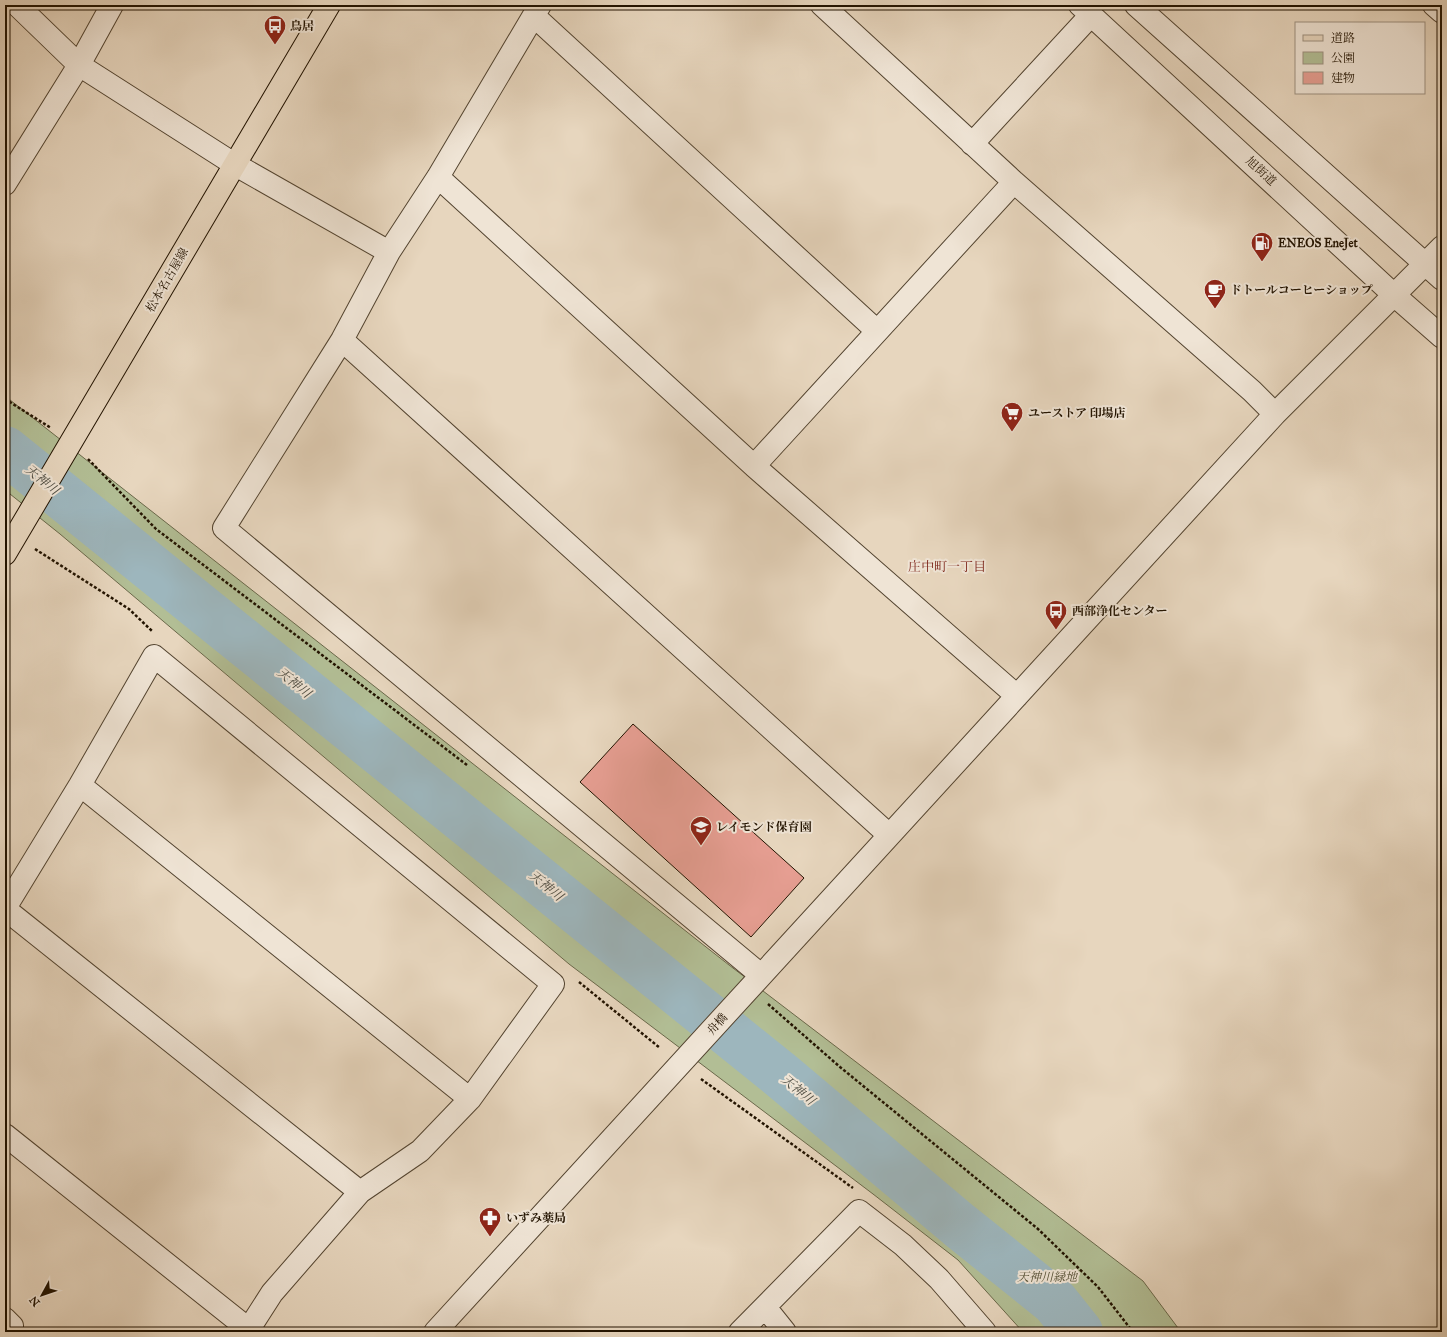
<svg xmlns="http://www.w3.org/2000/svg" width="1447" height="1337" font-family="'IM FELL Great Primer','Noto Serif JP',serif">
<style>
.park{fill:#b2be95;stroke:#6a684a}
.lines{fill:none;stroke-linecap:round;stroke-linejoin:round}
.river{stroke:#9db6bd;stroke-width:48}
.building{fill:#e69e92;stroke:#221300}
.minor-casing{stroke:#534430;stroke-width:24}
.major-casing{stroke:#221300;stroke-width:24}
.path{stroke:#221300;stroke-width:2.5;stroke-dasharray:3 2;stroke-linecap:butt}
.minor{stroke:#efe4d5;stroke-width:22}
.major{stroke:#e7d6be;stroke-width:22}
.labels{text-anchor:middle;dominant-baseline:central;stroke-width:4;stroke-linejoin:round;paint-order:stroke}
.poi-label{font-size:12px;font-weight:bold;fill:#221300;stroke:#efe4d5;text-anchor:start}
.street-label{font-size:12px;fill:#221300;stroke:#efe4d5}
.park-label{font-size:12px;font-style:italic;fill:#544f34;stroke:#efe4d5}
.water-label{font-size:13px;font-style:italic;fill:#4d4c42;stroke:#efe4d5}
.neighbourhood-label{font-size:13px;fill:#7a1f14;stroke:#efe4d5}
</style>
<rect width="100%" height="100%" fill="#e7d6be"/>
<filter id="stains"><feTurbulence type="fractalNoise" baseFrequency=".005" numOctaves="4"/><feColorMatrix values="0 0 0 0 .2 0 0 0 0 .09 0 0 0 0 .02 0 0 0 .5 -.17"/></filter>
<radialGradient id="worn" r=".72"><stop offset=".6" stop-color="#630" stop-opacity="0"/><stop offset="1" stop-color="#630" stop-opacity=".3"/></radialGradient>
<path class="park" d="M 5,396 L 729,965 L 1143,1281 L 1181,1332 L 1023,1332 L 958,1260 L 873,1194 L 569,964 L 60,534 L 5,490 Z"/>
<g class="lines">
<path class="river" d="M 5,450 L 782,1076 L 959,1225 L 1055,1302 L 1079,1332"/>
</g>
<path class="building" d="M 633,724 L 804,878 L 751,937 L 580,782 Z"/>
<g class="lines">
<g class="minor-casing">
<path id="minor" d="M 17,5 L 79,65 L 234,164 L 389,252
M 540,5 L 438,177 L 389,252 L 342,340 L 224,528 L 761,975
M 822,5 L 1014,182 L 1252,391 L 1275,414
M 1080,5 L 1394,295 L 1442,337
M 1136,5 L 1442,279
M 1434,5 L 1442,12
M 534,16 L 877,331
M 972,144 L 1091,15
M 438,177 L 754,466 L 1017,696
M 5,184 L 79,65 L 112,5
M 342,340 L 889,835
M 754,466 L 1014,182
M 80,785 L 470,1099
M 5,908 L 80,785 L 154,656 L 553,984 L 470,1099 L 420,1151 L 360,1192 L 272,1293 L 247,1332
M 5,909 L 360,1192
M 5,1135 L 252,1332
M 765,1307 L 785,1332
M 5,1319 L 12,1326 L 11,1332
M 435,1332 L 1275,414 L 1442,247
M 740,1332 L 859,1211 L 903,1245 L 939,1279 L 985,1332"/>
</g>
<g class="major-casing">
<path id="major" d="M 5,554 L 329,5"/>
</g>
<path class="path" d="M 5,399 L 51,428
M 88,459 L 156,529 L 467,765
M 35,549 L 129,609 L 152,631
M 579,982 L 660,1048
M 768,1004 L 840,1067 L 1038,1229 L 1098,1287 L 1133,1332
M 701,1079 L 853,1188"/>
<use href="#minor" class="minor"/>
<use href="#major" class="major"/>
</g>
<defs>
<g id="bus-pin" transform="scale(1.15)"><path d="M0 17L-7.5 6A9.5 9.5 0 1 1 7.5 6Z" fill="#8f2418" stroke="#efe4d5"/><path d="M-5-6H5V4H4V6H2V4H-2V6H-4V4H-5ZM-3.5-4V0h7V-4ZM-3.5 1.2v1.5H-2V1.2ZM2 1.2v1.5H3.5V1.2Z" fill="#fff"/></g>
<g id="fuel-pin" transform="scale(1.15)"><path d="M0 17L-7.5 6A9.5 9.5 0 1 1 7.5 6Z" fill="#8f2418" stroke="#efe4d5"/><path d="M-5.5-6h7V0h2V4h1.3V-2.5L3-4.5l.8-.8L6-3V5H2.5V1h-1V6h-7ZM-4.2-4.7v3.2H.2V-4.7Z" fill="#fff"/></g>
<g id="cafe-pin" transform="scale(1.15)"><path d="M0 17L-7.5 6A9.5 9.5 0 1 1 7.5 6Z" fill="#8f2418" stroke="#efe4d5"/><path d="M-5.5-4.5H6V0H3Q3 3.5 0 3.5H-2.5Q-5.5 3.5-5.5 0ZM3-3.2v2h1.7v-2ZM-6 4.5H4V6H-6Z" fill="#fff"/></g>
<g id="supermarket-pin" transform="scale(1.15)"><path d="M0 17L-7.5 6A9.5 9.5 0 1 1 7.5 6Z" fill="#8f2418" stroke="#efe4d5"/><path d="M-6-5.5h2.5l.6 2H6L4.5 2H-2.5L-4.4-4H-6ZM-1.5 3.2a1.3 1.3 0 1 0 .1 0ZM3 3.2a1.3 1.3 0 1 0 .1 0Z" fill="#fff"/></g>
<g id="school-pin" transform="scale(1.15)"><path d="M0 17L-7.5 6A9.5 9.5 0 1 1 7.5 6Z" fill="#8f2418" stroke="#efe4d5"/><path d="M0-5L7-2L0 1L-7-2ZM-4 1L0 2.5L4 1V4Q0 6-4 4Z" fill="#fff"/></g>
<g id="pharmacy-pin" transform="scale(1.15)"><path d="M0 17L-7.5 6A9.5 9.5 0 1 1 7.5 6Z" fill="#8f2418" stroke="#efe4d5"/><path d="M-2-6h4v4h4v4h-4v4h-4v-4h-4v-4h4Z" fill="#fff"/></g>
</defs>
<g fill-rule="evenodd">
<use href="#bus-pin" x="275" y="26"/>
<use href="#fuel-pin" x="1262" y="243"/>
<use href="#cafe-pin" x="1215" y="290"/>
<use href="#supermarket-pin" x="1012" y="413"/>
<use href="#bus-pin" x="1056" y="611"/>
<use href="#school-pin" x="701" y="827"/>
<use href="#pharmacy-pin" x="490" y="1218"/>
</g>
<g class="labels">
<g class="poi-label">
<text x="290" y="26">鳥居</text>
<text x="1278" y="243">ENEOS EneJet</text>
<text x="1230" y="290">ドトールコーヒーショップ</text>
<text x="1028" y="413">ユーストア 印場店</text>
<text x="1072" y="611">西部浄化センター</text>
<text x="716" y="827">レイモンド保育園</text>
<text x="506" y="1218">いずみ薬局</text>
</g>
<g class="street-label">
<text transform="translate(1261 171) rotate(43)">旭街道</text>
<text transform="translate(167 280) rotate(-60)">松本名古屋線</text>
<text transform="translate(717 1024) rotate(-48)">舟橋</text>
</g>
<g class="park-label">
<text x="1047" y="1277">天神川緑地</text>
</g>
<g class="water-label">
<text transform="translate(42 480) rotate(39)">天神川</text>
<text transform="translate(294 683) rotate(39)">天神川</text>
<text transform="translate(546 886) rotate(39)">天神川</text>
<text transform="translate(798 1090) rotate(40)">天神川</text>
</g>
<g class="neighbourhood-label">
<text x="947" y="567">庄中町一丁目</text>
</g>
</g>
<rect width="1447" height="1337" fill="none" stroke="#e7d6be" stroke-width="20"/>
<rect x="6" y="6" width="1435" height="1325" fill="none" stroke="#221300" stroke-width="2"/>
<rect x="10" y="10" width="1427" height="1317" fill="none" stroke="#221300"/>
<rect x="1295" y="22" width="130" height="72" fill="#efe4d5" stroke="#9d9080"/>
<rect x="1303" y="35" width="20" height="6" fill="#e7d6be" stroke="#9d9080"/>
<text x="1331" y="42" font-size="12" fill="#221300">道路</text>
<rect x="1303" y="52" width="20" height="12" fill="#b2be95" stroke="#9d9080"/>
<text x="1331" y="62" font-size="12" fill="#221300">公園</text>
<rect x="1303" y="72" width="20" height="12" fill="#e69e92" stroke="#9d9080"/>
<text x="1331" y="82" font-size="12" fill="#221300">建物</text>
<g transform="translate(42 1295) rotate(230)" stroke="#efe4d5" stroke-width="3" paint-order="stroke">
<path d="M0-3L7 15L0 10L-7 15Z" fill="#221300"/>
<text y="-6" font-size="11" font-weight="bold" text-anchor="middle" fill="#221300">N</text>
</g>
<rect width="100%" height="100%" filter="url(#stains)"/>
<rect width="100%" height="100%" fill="url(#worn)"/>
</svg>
